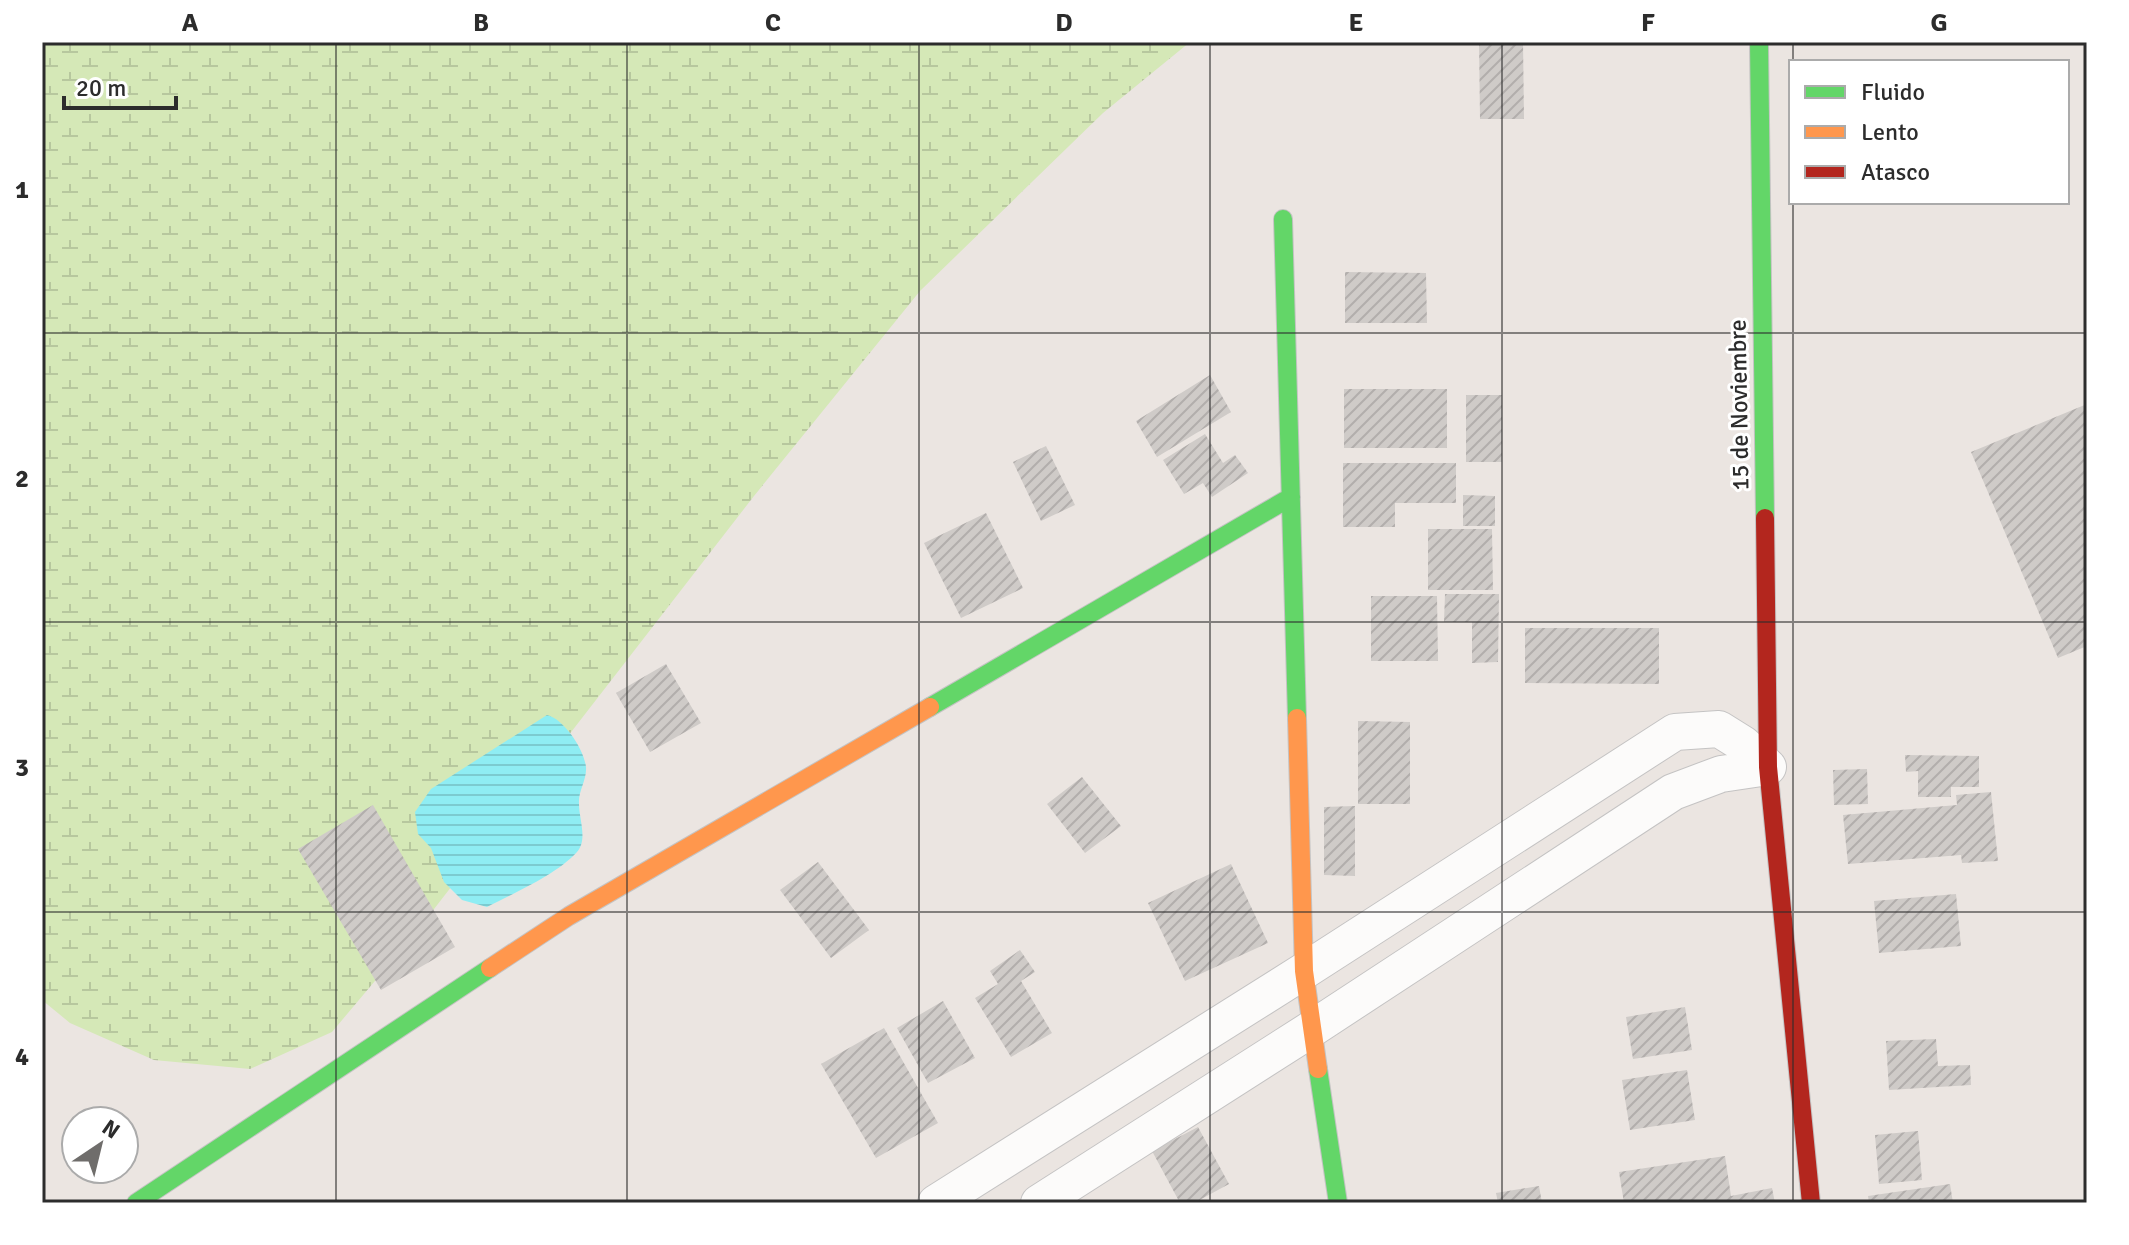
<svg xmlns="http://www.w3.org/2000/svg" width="2129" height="1245" font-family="Signika,sans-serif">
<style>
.wetland{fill:url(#wetland-marsh)}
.water{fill:url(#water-rules)}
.building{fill:url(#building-hatch)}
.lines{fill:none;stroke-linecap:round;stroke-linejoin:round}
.street-casing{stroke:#c4c3c3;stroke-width:38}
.fast-casing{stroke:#c4c3c3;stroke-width:20}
.slow-casing{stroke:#c4c3c3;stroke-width:20}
.jam-casing{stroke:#c4c3c3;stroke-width:20}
.street{stroke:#fcfbfa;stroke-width:36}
.fast{stroke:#63d668;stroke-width:18}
.slow{stroke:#ff974d;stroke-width:18}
.jam{stroke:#b3261e;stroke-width:18}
.grid{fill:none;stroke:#2c2c2c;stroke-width:2;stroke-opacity:0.55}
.labels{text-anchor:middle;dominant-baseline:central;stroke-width:6;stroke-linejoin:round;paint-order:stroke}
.street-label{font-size:24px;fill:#2c2c2c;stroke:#fff}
.neatline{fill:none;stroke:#2c2c2c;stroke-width:3}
.grid-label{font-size:26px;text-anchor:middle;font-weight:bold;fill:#2c2c2c}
</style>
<defs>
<pattern id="wetland-marsh" width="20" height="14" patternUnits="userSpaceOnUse" patternTransform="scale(2)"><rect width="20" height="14" fill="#d5e8b7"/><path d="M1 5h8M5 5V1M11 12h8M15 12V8" fill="none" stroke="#b7c79e"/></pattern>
<pattern id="water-rules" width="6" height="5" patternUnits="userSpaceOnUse" patternTransform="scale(2)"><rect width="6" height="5" fill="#8fedf3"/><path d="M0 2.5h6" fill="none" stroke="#7ccbd0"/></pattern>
<pattern id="building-hatch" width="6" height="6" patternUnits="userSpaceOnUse" patternTransform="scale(2)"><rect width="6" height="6" fill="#cfcbc8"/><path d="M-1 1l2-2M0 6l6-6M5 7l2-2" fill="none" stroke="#b2aeac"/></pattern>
</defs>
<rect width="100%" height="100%" fill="#ebe5e1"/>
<path class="wetland" d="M 42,42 L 1190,42 L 1103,113 L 920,291 L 754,496 L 417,931 L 332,1032 L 250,1069 L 154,1060 L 70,1023 L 42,1000 Z"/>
<path class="water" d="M 547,715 C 564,719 584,749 586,767 C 587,780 578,791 579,804 C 579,819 588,840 577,852 C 556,875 514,893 487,907 L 462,900 L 444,882 L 431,848 L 418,834 L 415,812 L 431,789 Z"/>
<path class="building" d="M 1479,42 L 1523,42 L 1524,119 L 1480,119 Z
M 1345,272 L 1426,273 L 1427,323 L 1345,323 Z
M 1210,375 L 1231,412 L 1157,457 L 1136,421 Z
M 1344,389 L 1447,389 L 1447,448 L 1344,448 Z
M 1466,395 L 1502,395 L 1502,462 L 1466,462 Z
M 2087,404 L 2087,646 L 2058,658 L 1971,452 Z
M 1205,434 L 1223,463 L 1235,455 L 1248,473 L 1212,497 L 1203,483 L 1184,494 L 1163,460 Z
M 1046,446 L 1075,505 L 1041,521 L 1013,462 Z
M 1343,463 L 1456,463 L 1456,503 L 1395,503 L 1395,527 L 1343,527 Z
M 1463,495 L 1495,496 L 1495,526 L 1463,526 Z
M 986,513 L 1023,588 L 961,618 L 924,543 Z
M 1428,529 L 1492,529 L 1493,590 L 1428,590 Z
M 1445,594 L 1499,594 L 1498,662 L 1472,663 L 1472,622 L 1444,622 Z
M 1371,596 L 1437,596 L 1438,661 L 1371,661 Z
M 1525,628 L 1659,628 L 1659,684 L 1525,683 Z
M 666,664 L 701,723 L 650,752 L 616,693 Z
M 1358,721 L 1410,722 L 1410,804 L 1358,804 Z
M 1905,755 L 1979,756 L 1979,787 L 1951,787 L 1951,797 L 1918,797 L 1918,771 L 1906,772 Z
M 1867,769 L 1868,804 L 1834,805 L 1833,770 Z
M 1082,777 L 1121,826 L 1085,853 L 1047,804 Z
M 1991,792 L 1998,861 L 1962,863 L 1961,855 L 1848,864 L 1843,815 L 1957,805 L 1956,795 Z
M 373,805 L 455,947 L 381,990 L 298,849 Z
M 1355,806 L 1355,876 L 1324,875 L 1324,807 Z
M 818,862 L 869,930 L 831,958 L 780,890 Z
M 1231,864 L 1268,943 L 1185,981 L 1148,903 Z
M 1956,894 L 1961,946 L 1879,953 L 1874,901 Z
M 1020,950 L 1035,972 L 1021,981 L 1052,1033 L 1011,1057 L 975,998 L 998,984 L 990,971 Z
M 943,1001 L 975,1058 L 928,1083 L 897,1028 Z
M 1685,1007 L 1692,1050 L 1633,1059 L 1626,1017 Z
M 884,1028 L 938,1123 L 876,1158 L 821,1064 Z
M 1936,1039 L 1938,1066 L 1970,1065 L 1971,1085 L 1889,1090 L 1886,1041 Z
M 1687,1070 L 1695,1120 L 1630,1130 L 1622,1080 Z
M 1198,1127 L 1229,1184 L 1194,1203 L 1180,1203 L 1152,1151 Z
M 1918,1131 L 1922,1180 L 1879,1184 L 1875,1135 Z
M 1725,1156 L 1731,1196 L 1772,1188 L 1775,1203 L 1624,1203 L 1619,1172 Z
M 1950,1184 L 1953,1203 L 1869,1203 L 1868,1196 Z
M 1539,1186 L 1542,1203 L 1498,1203 L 1496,1193 Z"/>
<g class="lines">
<g class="street-casing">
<path id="street" d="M 936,1203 L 1304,971 L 1675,732 L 1719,729 L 1743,744 L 1768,767
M 1039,1203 L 1313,1028 L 1673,792 L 1721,774 L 1768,767"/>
</g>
<g class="fast-casing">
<path id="fast" d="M 1759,42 L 1765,518
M 1283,219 L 1297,718
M 930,707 L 1291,497
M 1318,1069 L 1338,1203
M 136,1203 L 490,968"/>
</g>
<g class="slow-casing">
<path id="slow" d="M 1297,718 L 1304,971 L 1318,1069
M 490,968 L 569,916 L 930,707"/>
</g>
<g class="jam-casing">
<path id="jam" d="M 1765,518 L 1768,767 L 1811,1203"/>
</g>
<use href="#street" class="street"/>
<use href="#fast" class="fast"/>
<use href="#slow" class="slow"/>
<use href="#jam" class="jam"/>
</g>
<path class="grid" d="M 336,42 L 336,1203M 627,42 L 627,1203M 919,42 L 919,1203M 1210,42 L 1210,1203M 1502,42 L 1502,1203M 1793,42 L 1793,62M 1793,202 L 1793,1203M 42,333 L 2087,333M 42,622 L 2087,622M 42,912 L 2087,912"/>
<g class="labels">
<g class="street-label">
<text transform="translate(1739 405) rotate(-91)">15 de Noviembre</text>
</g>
</g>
<rect width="2129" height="1245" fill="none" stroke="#ffffff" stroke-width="88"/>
<rect x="1789" y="60" width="280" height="144" fill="#ffffff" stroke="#ababab" stroke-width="2"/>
<rect x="1805" y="86" width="40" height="12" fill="#63d668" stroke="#ababab" stroke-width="2"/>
<text x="1861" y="100" font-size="24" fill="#2c2c2c">Fluido</text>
<rect x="1805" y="126" width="40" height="12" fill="#ff974d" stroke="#ababab" stroke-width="2"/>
<text x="1861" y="140" font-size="24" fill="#2c2c2c">Lento</text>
<rect x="1805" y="166" width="40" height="12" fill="#b3261e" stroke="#ababab" stroke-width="2"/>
<text x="1861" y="180" font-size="24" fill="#2c2c2c">Atasco</text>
<g transform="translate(100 1145) rotate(35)"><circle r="38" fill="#ffffff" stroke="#ababab" stroke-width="2"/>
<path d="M0-6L14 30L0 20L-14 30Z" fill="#6f6d6b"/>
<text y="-12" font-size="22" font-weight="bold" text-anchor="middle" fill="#2c2c2c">N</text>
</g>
<path d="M64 96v12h112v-12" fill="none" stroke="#2c2c2c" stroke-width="4"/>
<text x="76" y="96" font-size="24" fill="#2c2c2c" stroke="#ffffff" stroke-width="6" paint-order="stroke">20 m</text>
<rect x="44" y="44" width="2041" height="1157" class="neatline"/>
<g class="grid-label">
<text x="190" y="31">A</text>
<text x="481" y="31">B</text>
<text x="773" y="31">C</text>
<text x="1064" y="31">D</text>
<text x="1356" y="31">E</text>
<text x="1648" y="31">F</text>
<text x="1939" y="31">G</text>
<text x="22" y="198">1</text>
<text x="22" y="487">2</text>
<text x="22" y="776">3</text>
<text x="22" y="1065">4</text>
</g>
</svg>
